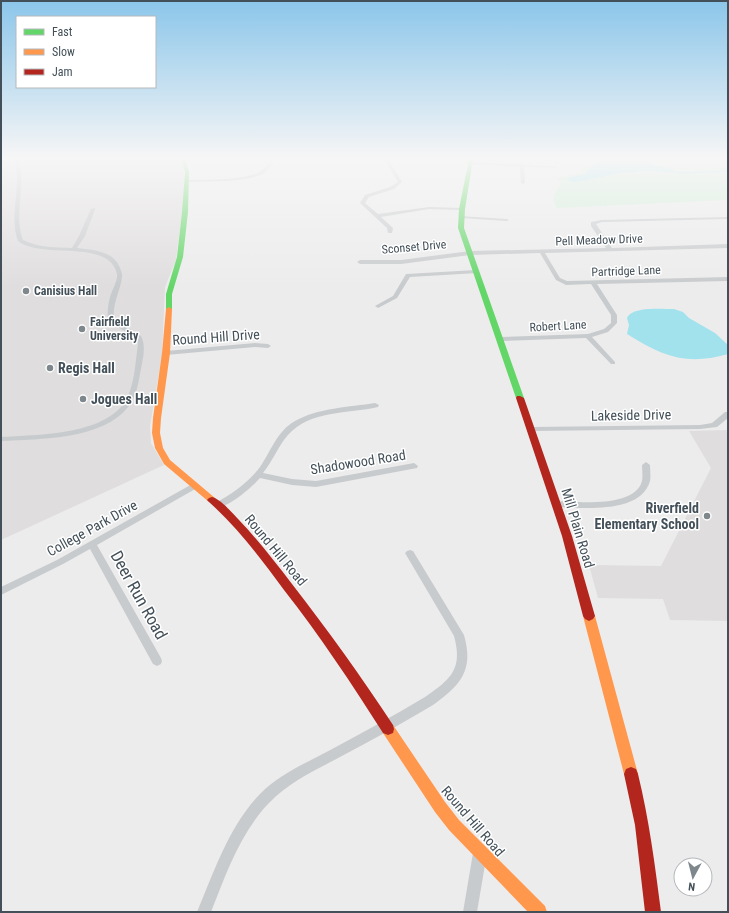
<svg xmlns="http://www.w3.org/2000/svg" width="729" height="913" font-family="'Roboto Condensed',sans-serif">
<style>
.education{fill:#dfddde}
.green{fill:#cfeed9}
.water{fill:#a1e2ed}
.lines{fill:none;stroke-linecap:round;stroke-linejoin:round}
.stream{stroke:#a1e2ed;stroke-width:1.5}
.street{fill:#c8cbcd;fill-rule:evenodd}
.fast{fill:#63d668;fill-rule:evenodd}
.slow{fill:#ff974d;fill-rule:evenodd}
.jam{fill:#b3261e;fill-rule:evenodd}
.poi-dot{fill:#7e878c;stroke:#fff;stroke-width:1.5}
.labels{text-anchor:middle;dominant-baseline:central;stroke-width:3;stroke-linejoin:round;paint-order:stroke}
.far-street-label{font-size:12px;fill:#435059;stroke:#fff}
.far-poi-label{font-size:12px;font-weight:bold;fill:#435059;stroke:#fff;text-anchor:start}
.street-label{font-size:14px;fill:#435059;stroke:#fff}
.poi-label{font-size:14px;font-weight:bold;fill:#435059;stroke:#fff;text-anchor:start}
.near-street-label{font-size:17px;fill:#435059;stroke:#fff}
</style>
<rect width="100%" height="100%" fill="#edecec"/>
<path class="education" d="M 1,159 L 179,159 L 184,169 L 184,198 L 176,260 L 165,287 L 162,355 L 150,426 L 151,443 L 164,465 L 1,540 Z
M 728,430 L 728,621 L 670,620 L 663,599 L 598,598 L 589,565 L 661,566 L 711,468 L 689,431 Z"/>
<path class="green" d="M 566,159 L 728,159 L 728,200 L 557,208 C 550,199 555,191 561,184 L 557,178 L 580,172 L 584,165 Z"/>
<path class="water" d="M 608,159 L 645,159 L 654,165 L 669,168 L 678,173 L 647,171 L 621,173 L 576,182 L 570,181 L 567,178 L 585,174 L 595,163 Z
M 674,309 L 683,312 L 689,318 L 715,333 L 728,345 L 728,354 C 686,366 662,356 627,334 L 629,325 L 627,318 C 632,306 662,309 674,309 Z"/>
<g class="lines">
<path class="stream" d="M 678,173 L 728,171"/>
<path class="street" d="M 14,159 L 18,159 C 27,186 13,213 23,240 C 39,248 55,247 72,248 L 79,236 L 91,209 L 95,208 L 95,209 L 85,236 L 77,248 C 93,250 114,251 120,268 C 121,271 123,274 122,277 C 120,292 112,304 114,320 L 141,336 C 147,347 142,362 140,374 C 138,385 136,397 129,406 C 103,440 40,439 1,441 L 1,437 C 36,435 102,435 124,403 C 135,387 135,363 138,344 L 136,338 L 108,321 C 107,313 108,305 110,297 C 112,290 118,280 117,274 C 109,238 42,260 18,241 C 8,213 23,187 14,159 Z
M 272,159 L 276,159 C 272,164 269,170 264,173 C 248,183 206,181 187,182 L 185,181 L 187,180 C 207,179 242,181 259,172 C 264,169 268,164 272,159 Z
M 384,159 L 388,159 L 402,182 L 394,189 L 369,197 L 365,203 L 378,214 L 429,207 L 462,208 L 464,209 L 462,210 L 429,209 L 381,217 L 393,228 L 392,233 L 388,233 L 387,228 L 360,203 L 365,195 L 390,187 L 398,182 Z
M 469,162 L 556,166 L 558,167 L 556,168 L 524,167 L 525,183 L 523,184 L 521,183 L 520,167 L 468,164 L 468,162 Z
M 459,216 L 507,219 L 509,220 L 507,221 L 461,218 L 459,217 Z
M 728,217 L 728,219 L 602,222 L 596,224 L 612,248 L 728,244 L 728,248 L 545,253 L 560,278 L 567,281 L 728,277 L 728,281 L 597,284 L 617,315 L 617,323 L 608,332 L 592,337 L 615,362 L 615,364 L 611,364 L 586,338 L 500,341 L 497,339 L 500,337 L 588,334 L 604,329 L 611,323 L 611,315 L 591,284 L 566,285 L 556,280 L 540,253 L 470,255 L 401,264 L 360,264 L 357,262 L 360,260 L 401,260 L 470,251 L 606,248 L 591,226 L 591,222 L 602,220 Z
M 476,270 L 479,272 L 478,273 L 410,277 L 397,298 L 380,307 L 378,308 L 375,306 L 393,296 L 406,274 Z
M 255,343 L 268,344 L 271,346 L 268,348 L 255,347 L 166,355 L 163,353 L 166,351 Z
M 375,403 L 379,405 L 378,407 C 348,414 310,410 288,435 C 278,446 273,461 263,473 L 292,479 L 316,481 L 414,463 L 418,466 L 417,468 L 316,487 L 292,485 L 260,478 C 252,487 226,510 215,507 L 214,505 L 215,503 C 232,494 248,483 260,467 C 271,451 277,431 295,421 C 318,408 349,407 375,403 Z
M 725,412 L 728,412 L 728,418 L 717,427 L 700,429 L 531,431 L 527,429 L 531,427 L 700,425 L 712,423 Z
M 646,462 L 650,465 C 650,470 651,476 650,481 C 641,514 583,508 557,507 L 554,506 L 553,504 L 554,502 L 557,501 C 578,502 635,508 642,481 C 643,476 642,470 642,465 Z
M 194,483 L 197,484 L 198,486 L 197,488 L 97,545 L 161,658 L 162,661 L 161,664 L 157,666 L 153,664 L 90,549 L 63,564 L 1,595 L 1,587 L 57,560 Z
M 410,550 L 413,551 L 464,635 C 474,670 461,685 433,705 C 403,723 372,740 340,757 C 316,770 289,782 269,803 C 240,833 226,874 211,912 L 197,912 C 214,872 229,826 260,794 C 280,773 309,762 334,748 C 365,731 395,715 425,697 C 451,679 463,669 454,636 L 405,553 L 407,551 Z
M 480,846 L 485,848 L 487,853 L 477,912 L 463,912 L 473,853 L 475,848 Z"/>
<path class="fast" d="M 181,159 L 185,159 L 189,172 L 188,212 L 183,257 L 172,294 L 172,309 L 169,311 L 166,309 L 166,294 L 177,257 L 182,212 L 185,172 Z
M 469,159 L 473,159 L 465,209 L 464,228 L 524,398 L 520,400 L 516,398 L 458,228 L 459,209 Z"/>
<path class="slow" d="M 169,307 L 172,309 L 170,353 L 161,418 L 160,433 L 163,448 L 170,460 L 215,498 L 217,500 L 215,502 L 209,502 L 164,464 L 155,448 L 152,433 L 153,418 L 162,353 L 166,309 Z
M 589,611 L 593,613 L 595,616 L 638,774 L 636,779 L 631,781 L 626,779 L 624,774 L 583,616 L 585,613 Z
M 388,723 L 393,725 L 445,802 L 459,820 L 545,906 L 547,912 L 528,912 L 449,830 L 435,812 L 383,733 L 382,729 L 383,725 Z"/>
<path class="jam" d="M 517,396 L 520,396 L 524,398 L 572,536 L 595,616 L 593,619 L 589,621 L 585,619 L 583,616 L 562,536 L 516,398 Z
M 212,497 C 222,500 232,513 239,520 C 258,540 275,562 292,584 C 327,629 361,676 393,725 L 394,729 L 393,733 L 388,735 L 383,733 C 352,684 320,636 284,590 C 261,559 238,528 209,502 L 207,500 L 209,498 Z
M 631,767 L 636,769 L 638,774 C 649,819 655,865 661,912 L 645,912 L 635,825 L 624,774 L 626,769 Z"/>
</g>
<linearGradient id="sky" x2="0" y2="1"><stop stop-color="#8bc6ea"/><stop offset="0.55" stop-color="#f7f6f6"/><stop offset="1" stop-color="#f7f6f6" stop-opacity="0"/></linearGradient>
<rect width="729" height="287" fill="url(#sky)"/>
<g class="poi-dot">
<circle cx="26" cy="291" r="4"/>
<circle cx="82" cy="329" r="4"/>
<circle cx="50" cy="368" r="4"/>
<circle cx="83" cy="399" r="4"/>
<circle cx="707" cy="516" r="4"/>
</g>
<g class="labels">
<g class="far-street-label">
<text transform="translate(599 240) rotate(-2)">Pell Meadow Drive</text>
<text transform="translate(414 247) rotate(-5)">Sconset Drive</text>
<text transform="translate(626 271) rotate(-2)">Partridge Lane</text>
<text transform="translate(558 326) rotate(-3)">Robert Lane</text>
</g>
<g class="far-poi-label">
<text x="34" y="291">Canisius Hall</text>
<text x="90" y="322">Fairfield<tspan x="90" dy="14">University</tspan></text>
</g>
<g class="street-label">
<text transform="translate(216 337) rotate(-4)">Round Hill Drive</text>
<text transform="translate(631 415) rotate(-1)">Lakeside Drive</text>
<text transform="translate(358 462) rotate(-9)">Shadowood Road</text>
<text transform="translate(92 528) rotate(-29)">College Park Drive</text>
<text transform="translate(578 528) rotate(73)">Mill Plain Road</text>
<text transform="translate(276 550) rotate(50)">Round Hill Road</text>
<text transform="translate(473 821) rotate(49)">Round Hill Road</text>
</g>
<g class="poi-label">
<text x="58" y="368">Regis Hall</text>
<text x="91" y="399">Jogues Hall</text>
<text x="699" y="508" text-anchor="end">Riverfield<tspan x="699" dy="16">Elementary School</tspan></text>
</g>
<g class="near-street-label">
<text transform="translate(139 595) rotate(61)">Deer Run Road</text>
</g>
</g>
<rect width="729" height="913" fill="none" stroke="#435059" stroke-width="4"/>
<rect x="16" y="16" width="140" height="72" fill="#ffffff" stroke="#b4b9bd"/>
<rect x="24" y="29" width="20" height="6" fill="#63d668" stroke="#b4b9bd"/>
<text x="52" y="36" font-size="12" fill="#435059">Fast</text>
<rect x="24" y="49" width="20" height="6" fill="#ff974d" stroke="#b4b9bd"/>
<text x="52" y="56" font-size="12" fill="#435059">Slow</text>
<rect x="24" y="69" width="20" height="6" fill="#b3261e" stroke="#b4b9bd"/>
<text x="52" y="76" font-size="12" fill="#435059">Jam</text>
<g transform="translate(693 877) rotate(187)"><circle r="19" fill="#ffffff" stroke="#b4b9bd"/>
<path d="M0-3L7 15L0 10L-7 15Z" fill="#7e878c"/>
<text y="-6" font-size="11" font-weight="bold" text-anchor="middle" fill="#435059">N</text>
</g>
</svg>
